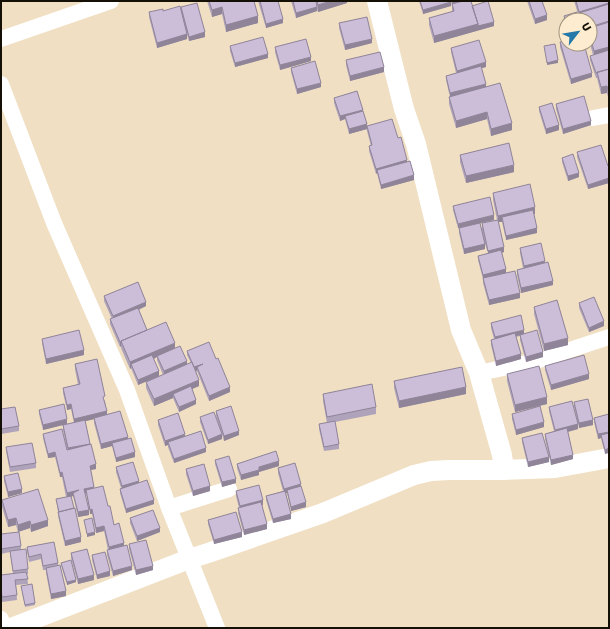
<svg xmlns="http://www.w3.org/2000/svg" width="610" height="629" font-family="Jost,sans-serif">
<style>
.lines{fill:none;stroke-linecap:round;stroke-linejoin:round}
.minor{stroke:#fff;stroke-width:16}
.tertiary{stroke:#fff;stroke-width:20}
.wall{fill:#afa3bb;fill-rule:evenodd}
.shaded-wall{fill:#8f8498}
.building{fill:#ccbdd9;stroke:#8f8498}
</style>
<rect width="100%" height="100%" fill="#f0dfc2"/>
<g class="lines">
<path class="minor" d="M 1,39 L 111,1
M 1,84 L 54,223 L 127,390 L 169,508 L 217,628
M 593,118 L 609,115
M 479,373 L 536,361 L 609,337
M 169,508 L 229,489
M 1,619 L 3,628"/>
<path class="tertiary" d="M 377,1 L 404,109 L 416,144 L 461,330 L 479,373 L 502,455 L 504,470
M 11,628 L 189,559 L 208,553 L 323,513 L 414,475 L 431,471 L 449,470 L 504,470 L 555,468 L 609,458"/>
</g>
<path class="wall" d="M 207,1 L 254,1 L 258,23 L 226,32 L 222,14 L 212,17 Z
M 258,1 L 278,1 L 283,23 L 266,28 Z
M 291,1 L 347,1 L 347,3 L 318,12 L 317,9 L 317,11 L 296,18 Z
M 419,1 L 471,1 L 472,6 L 494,26 L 434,43 L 429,25 L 429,18 L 452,12 L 452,5 L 451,2 L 451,6 L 423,14 Z
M 527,1 L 542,1 L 547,20 L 535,24 Z
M 574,1 L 609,1 L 609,101 L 607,93 L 601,94 L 597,78 L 596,78 L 590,60 L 590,56 L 593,55 L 590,44 L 590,20 L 580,20 Z
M 181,7 L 205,37 L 189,41 L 187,35 L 187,39 L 157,48 L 149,17 L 149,12 L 163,11 L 181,11 Z
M 564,16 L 566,20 L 566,27 L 564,21 Z
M 339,23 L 372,43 L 345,50 L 339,28 Z
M 560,42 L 592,77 L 571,84 L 560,47 Z
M 230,46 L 268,58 L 235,67 L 230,51 Z
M 275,47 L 311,61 L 280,70 L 275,52 Z
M 451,48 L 486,67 L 481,68 L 486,87 L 512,130 L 491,136 L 487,119 L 456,128 L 449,104 L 449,97 L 450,97 L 446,80 L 446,76 L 456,73 L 451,52 Z
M 346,60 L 384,72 L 350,81 L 346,65 Z
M 291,68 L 321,87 L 297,94 L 291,72 Z
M 357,91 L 367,124 L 367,129 L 349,134 L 345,119 L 340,121 L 334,103 L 334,98 Z
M 556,104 L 591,125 L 563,134 L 556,109 Z
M 539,107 L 559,130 L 546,134 L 539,111 Z
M 367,126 L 398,138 L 414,180 L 381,189 L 377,173 L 376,174 L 369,151 L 369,146 L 371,146 L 367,131 Z
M 577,152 L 608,166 L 609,166 L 609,183 L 588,189 L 577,157 Z
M 460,155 L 514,172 L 466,183 L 460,162 Z
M 562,158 L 579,177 L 568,181 L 562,162 Z
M 493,193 L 535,214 L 534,214 L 537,233 L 506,240 L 502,222 L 498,222 L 504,252 L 502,253 L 506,273 L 520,298 L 489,305 L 483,283 L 483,279 L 478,260 L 478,256 L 488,253 L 485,244 L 485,249 L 464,254 L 459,233 L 459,228 L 482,228 L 482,223 L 497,220 L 493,200 Z
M 453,206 L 494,220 L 458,228 L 453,210 Z
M 520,248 L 545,263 L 553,285 L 521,293 L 517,275 L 517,270 L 523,268 L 520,253 Z
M 104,296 L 146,306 L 139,310 L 147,330 L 175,348 L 187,364 L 191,363 L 187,355 L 187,351 L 230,392 L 209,401 L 197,371 L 196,371 L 199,386 L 192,389 L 196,404 L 179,412 L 173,398 L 154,406 L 146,388 L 146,382 L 152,379 L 138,385 L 131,368 L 130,369 L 121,348 L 121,346 L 120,347 L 110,324 L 110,319 L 112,319 L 104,301 ZM 157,357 L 157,360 L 163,375 L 159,376 L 154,359 Z
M 579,303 L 604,326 L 589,332 L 579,308 Z
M 534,307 L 568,345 L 544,351 L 534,314 Z
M 491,323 L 524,334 L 543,357 L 526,362 L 520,340 L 520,336 L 516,337 L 521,359 L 496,366 L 491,345 L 491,340 L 494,339 L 491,328 Z
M 42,339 L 84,355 L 46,364 L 42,343 Z
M 75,364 L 105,401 L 107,414 L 128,439 L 135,457 L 116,462 L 112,446 L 101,449 L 94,423 L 94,419 L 85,421 L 96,469 L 91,470 L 94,488 L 108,506 L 114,525 L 124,546 L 132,570 L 113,576 L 107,555 L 107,550 L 108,550 L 104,531 L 96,533 L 92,514 L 90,514 L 86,493 L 85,494 L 89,515 L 78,517 L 73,496 L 71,497 L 81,542 L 65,546 L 58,516 L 58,512 L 56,499 L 66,497 L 62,477 L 60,477 L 55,457 L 48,458 L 43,438 L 43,434 L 67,450 L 63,430 L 63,425 L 74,423 L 71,409 L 67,410 L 63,393 L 63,388 L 78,385 L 75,369 Z
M 545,366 L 589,379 L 551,390 L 545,370 Z
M 507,374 L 547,404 L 515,412 L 507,381 Z
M 394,381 L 466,394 L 399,408 L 394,388 Z
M 323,394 L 376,407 L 376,414 L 335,422 L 339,444 L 339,449 L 324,451 L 319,429 L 319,424 L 327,423 L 323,401 Z
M 574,402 L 593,425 L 579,428 L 574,407 Z
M 549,407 L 578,429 L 568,432 L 573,459 L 551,465 L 545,439 L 545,434 L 554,431 L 549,411 Z
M 1,409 L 19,426 L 19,431 L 1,434 Z
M 39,410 L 67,424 L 43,430 L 39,414 Z
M 216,411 L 239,435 L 224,441 L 216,416 Z
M 512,414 L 544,427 L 516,435 L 512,419 Z
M 609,414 L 605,454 L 601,438 L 598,439 L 594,422 L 594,418 Z
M 200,417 L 222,439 L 208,444 L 200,422 Z
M 158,420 L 185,437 L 206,452 L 174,463 L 168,447 L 168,445 L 165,446 L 158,425 Z
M 522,438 L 549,462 L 528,467 L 522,442 Z
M 6,447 L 36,463 L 36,468 L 10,472 L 6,451 Z
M 215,460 L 236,483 L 222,487 L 215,464 Z
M 237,464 L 279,466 L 259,472 L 259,475 L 241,480 L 237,468 Z
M 116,467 L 139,482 L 154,504 L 126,513 L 120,493 L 120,489 L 121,488 L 116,472 Z
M 278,468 L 301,487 L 306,507 L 291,511 L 287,493 L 286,493 L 291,519 L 273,523 L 266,500 L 266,496 L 283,491 L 278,473 Z
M 186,469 L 210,491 L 193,496 L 186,474 Z
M 4,476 L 22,493 L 8,497 L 4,481 Z
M 236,491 L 263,505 L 262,505 L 267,529 L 244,535 L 238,513 L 239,508 L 236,496 Z
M 2,500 L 48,526 L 31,532 L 30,528 L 18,532 L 16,525 L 8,527 L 2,507 Z
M 130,518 L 160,532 L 137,541 L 130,523 Z
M 208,520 L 242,537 L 214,544 L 208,524 Z
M 1,534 L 21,546 L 21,549 L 28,569 L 28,574 L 27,574 L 28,584 L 16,585 L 17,600 L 2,602 L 1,593 L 1,575 L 13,574 L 10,552 L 1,554 Z
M 129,544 L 153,570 L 136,575 L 129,549 Z
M 27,547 L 58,563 L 58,566 L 66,596 L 51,599 L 46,573 L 46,570 L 43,570 L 41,559 L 29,562 L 27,551 Z
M 71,553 L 94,580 L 78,584 L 71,558 Z
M 92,555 L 110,576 L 97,579 L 92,560 Z
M 61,563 L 76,582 L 67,585 L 61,565 Z
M 21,586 L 35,603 L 35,605 L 25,607 Z"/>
<path class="shaded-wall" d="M 331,1 L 347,1 L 347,3 L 318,12 L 318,5 Z
M 457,1 L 470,1 L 452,7 L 452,2 Z
M 451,2 L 451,6 L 423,14 L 423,10 Z
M 609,3 L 609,8 L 579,14 L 579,12 Z
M 222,7 L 222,14 L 212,17 L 212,10 Z
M 317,7 L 317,11 L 296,18 L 296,13 Z
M 547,15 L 547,20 L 535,24 L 535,19 Z
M 258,16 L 258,23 L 226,32 L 226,25 Z
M 283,19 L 283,23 L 266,28 L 266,24 Z
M 494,22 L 494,26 L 434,43 L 434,36 L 478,24 Z
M 205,32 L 205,37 L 189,41 L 189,37 Z
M 187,34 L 187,39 L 157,48 L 157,43 Z
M 372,39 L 372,43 L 345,50 L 345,45 Z
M 609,47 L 609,54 L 594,58 L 594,51 Z
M 268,54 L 268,58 L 235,67 L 235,63 Z
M 311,57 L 311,61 L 280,70 L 280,65 Z
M 558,60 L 558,63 L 547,65 L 547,63 Z
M 486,62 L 486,67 L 457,75 L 457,71 Z
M 384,67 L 384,72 L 350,81 L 350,76 Z
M 592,73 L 592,77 L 571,84 L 571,79 Z
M 321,83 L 321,87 L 297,94 L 297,89 Z
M 486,84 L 486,88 L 450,98 L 450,93 Z
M 607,86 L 607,93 L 601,94 L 601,87 Z
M 363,110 L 363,114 L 345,116 L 345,119 L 340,121 L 340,116 Z
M 487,112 L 487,119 L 456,128 L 456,121 Z
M 591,121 L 591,125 L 563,134 L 563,129 Z
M 512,123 L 512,130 L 491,136 L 491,129 Z
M 367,124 L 367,129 L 349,134 L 349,129 Z
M 559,125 L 559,130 L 546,134 L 546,129 Z
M 407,160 L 407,164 L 377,170 L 377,173 L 376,174 L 376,169 Z
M 514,165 L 514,172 L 466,183 L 466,176 Z
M 579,173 L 579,177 L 568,181 L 568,176 Z
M 414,175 L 414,180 L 381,189 L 381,185 Z
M 609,178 L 609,183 L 588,189 L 588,185 Z
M 535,207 L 535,214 L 503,221 L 502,217 L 502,222 L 498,222 L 498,216 Z
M 494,215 L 494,220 L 458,228 L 458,224 Z
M 537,228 L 537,233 L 506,240 L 506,236 Z
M 485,244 L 485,249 L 464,254 L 464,249 Z
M 504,247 L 504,252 L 488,256 L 488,251 Z
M 545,261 L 545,266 L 524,271 L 524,266 Z
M 506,269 L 506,274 L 483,279 L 483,275 Z
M 553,281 L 553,285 L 521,293 L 521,288 Z
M 520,293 L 520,298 L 489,305 L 489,300 Z
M 146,302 L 146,306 L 113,320 L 113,316 Z
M 604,321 L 604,326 L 589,332 L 589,328 Z
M 524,330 L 524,334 L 495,342 L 495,337 Z
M 568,338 L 568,345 L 544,351 L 544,344 Z
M 120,342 L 121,342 L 121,346 L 120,347 Z
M 175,343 L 175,350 L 157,356 L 157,357 L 132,368 L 131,364 L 131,368 L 130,369 L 130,362 Z
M 84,350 L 84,355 L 46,364 L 46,359 Z
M 543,352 L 543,357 L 526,362 L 526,357 Z
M 521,354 L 521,359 L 496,366 L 496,361 Z
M 187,361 L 187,366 L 164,376 L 164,371 Z
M 203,364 L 197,367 L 197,371 L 194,372 L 194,367 Z
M 159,371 L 159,376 L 138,385 L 138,380 Z
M 589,374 L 589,379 L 551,390 L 551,385 Z
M 199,380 L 199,386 L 174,397 L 173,394 L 173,398 L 154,406 L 154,399 Z
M 230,387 L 230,392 L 209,401 L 209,396 Z
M 466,387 L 466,394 L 399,408 L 399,401 Z
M 547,397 L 547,404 L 515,412 L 515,405 Z
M 196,400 L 196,404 L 179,412 L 179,407 Z
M 71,404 L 71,409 L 67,410 L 67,405 Z
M 107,411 L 107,416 L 74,424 L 74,419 Z
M 67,419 L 67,424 L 43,430 L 43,425 Z
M 593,420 L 593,425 L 579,428 L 579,423 Z
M 544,422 L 544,427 L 516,435 L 516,430 Z
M 578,424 L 578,429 L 555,435 L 555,430 Z
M 239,431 L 239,435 L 224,441 L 224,436 Z
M 609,432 L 609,436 L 601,435 L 601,438 L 598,439 L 598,434 Z
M 185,434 L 185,439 L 168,442 L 168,445 L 165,446 L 165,441 Z
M 222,434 L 222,439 L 208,444 L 208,440 Z
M 128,437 L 128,442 L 112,443 L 112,446 L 101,449 L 101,444 Z
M 90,444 L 90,448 L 68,453 L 68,448 Z
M 206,448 L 206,452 L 174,463 L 174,459 Z
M 609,448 L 609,453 L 605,454 L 605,450 Z
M 55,452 L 55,457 L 48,458 L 48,454 Z
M 135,452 L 135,457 L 116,462 L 116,458 Z
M 573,455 L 573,459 L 551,465 L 551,460 Z
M 549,457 L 549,462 L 528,467 L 528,462 Z
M 279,461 L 279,466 L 259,472 L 259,475 L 241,480 L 241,475 L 259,467 Z
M 96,464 L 96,469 L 90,470 L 90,466 Z
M 62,472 L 62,477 L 60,477 L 60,473 Z
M 236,479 L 236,483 L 222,487 L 222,482 Z
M 139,481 L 139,486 L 122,491 L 122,486 Z
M 301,484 L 301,489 L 287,490 L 287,493 L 284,494 L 284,489 Z
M 210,486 L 210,491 L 193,496 L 193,491 Z
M 94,487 L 94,491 L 86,490 L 86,493 L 84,494 L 84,489 Z
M 22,489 L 22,493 L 8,497 L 8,492 Z
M 79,490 L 73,493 L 73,496 L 67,498 L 67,493 Z
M 154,500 L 154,504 L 126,513 L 126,509 Z
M 263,500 L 263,505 L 240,511 L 240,506 Z
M 306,502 L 306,507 L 291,511 L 291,507 Z
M 92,509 L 92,514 L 90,514 L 90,510 Z
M 89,510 L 89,515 L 78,517 L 78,512 Z
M 291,514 L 291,519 L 273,523 L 273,519 Z
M 16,518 L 16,525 L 8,527 L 8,520 Z
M 48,520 L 48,526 L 31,532 L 31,525 Z
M 30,521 L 30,528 L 18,532 L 18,525 Z
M 267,524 L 267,529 L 244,535 L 244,530 Z
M 104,526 L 104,531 L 96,533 L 96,528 Z
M 160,528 L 160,532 L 137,541 L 137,536 Z
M 95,532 L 95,535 L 87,537 L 87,534 Z
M 242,532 L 242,537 L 214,544 L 214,540 Z
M 81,537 L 81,542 L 65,546 L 65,541 Z
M 124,543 L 124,548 L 109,551 L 109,547 Z
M 132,566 L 132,570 L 113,576 L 113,571 Z
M 153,566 L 153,570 L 136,575 L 136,570 Z
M 110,571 L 110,576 L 97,579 L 97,575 Z
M 94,575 L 94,580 L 78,584 L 78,579 Z
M 76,580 L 76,582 L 67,585 L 67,582 Z
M 66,591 L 66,596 L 51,599 L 51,594 Z"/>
<path class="building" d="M 209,1 L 254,1 L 258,16 L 226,25 L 222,7 L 212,10 Z
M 260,1 L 278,1 L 283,19 L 266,24 Z
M 293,1 L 316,1 L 317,7 L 296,13 Z
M 317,1 L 331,1 L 318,5 Z
M 420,1 L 450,1 L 451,2 L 423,10 Z
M 463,1 L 471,1 L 478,24 L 434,36 L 429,18 L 454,11 L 452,4 Z
M 488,1 L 494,22 L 478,26 L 478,24 L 472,6 Z
M 529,1 L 542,1 L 547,15 L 535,19 Z
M 576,1 L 609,1 L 609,3 L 579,12 Z
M 197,3 L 205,32 L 189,37 L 181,7 Z
M 609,4 L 609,21 L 590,27 L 590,20 L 581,20 L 579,13 Z
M 180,6 L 187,34 L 157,43 L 149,12 L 163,9 L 163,11 Z
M 577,12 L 579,20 L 566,20 L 566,23 L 564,16 Z
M 367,17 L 372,39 L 345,45 L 339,23 Z
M 609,22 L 609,47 L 594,51 L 590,37 L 590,28 Z
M 263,37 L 268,54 L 235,63 L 230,46 Z
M 306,39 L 311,57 L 280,65 L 275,47 Z
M 479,40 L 486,62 L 457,71 L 451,48 Z
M 566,40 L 566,44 L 584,44 L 592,73 L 571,79 L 560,42 Z
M 555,44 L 558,60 L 547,63 L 544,46 Z
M 609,50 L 609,69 L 596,73 L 590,56 Z
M 380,52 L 384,67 L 350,76 L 346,60 Z
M 315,61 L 321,83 L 297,89 L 291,68 Z
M 481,66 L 486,84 L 450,93 L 446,76 Z
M 609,69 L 609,94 L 607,86 L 601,87 L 597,72 Z
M 500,83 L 512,123 L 491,129 L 487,112 L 456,121 L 449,97 Z
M 357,91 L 363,110 L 340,116 L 334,98 Z
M 584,96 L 591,121 L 563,129 L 556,104 Z
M 552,103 L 559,125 L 546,129 L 539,107 Z
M 363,111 L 367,124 L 349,129 L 345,116 Z
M 392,119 L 398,138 L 401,137 L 407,160 L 376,169 L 369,146 L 372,145 L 367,126 Z
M 509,143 L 514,165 L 466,176 L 460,155 Z
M 601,145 L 608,166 L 609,166 L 609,178 L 588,185 L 577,152 Z
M 573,154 L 579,173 L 568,176 L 562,158 Z
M 410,161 L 414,175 L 381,185 L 377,170 Z
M 530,184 L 535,207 L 498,216 L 493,193 Z
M 490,197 L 494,215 L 458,224 L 453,206 Z
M 533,210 L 537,228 L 506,236 L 502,217 Z
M 498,220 L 504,247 L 488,251 L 482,223 Z
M 480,223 L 485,244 L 464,249 L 459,228 Z
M 541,243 L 545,261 L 524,266 L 520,248 Z
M 501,250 L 506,269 L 483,275 L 478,256 Z
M 548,262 L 553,281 L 521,288 L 517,270 Z
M 515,271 L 520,293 L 489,300 L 483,278 Z
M 138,282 L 146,302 L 113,316 L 104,296 Z
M 594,297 L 604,321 L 589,328 L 579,303 Z
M 557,300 L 568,338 L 544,344 L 534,307 Z
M 138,308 L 147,330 L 121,341 L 122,342 L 120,342 L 110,319 Z
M 521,315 L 524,330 L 495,337 L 491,323 Z
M 166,322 L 175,343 L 130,362 L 121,341 Z
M 79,330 L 84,350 L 46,359 L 42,339 Z
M 537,330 L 543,352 L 526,357 L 520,335 Z
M 515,333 L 521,354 L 496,361 L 491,340 Z
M 209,342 L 216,359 L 218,358 L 230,387 L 209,396 L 197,367 L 203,364 L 194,367 L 187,351 Z
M 180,346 L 187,361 L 164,371 L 157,356 Z
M 152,355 L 159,371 L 138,380 L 131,364 Z
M 584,355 L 589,374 L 551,385 L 545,366 Z
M 97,359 L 105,396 L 103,397 L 107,411 L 74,419 L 71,404 L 67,405 L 63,388 L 80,384 L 75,364 Z
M 192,362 L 199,380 L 154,399 L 146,382 Z
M 539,366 L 547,397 L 515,405 L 507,374 Z
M 462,367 L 466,387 L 399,401 L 394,381 Z
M 372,384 L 376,407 L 327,417 L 323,394 Z
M 191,386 L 196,400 L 179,407 L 173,394 Z
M 588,399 L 593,420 L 579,423 L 574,402 Z
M 572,401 L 578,424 L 555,430 L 549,407 Z
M 64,404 L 67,419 L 43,425 L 39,410 Z
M 231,406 L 239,431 L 224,436 L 216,411 Z
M 540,406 L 544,422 L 516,430 L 512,414 Z
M 15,407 L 19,426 L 1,429 L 1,409 Z
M 120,411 L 128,437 L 101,444 L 94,418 Z
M 214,412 L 222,434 L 208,440 L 200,417 Z
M 178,413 L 185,434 L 165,441 L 158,420 Z
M 609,414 L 609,432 L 598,434 L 594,418 Z
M 85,420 L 90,444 L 68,448 L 63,425 Z
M 335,421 L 339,444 L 324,447 L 319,424 Z
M 567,428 L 573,455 L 551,460 L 545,434 Z
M 62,429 L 67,450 L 91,444 L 96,464 L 90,466 L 94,487 L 84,489 L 89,510 L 78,512 L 73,493 L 79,490 L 67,493 L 62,472 L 60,473 L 55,452 L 48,454 L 43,434 Z
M 201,431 L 206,448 L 174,459 L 168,442 Z
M 542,433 L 549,457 L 528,462 L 522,438 Z
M 609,433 L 609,448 L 605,450 L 601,435 Z
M 131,438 L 135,452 L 116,458 L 112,443 Z
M 32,443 L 36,463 L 10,467 L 6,447 Z
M 276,451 L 279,461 L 259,467 L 259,470 L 241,475 L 237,464 Z
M 229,456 L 236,479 L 222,482 L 215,460 Z
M 133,462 L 139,481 L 122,486 L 116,467 Z
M 295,463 L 301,484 L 284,489 L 278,468 Z
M 204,464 L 210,486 L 193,491 L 186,469 Z
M 18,473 L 22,489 L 8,492 L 4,476 Z
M 147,480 L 154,500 L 126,509 L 120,489 Z
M 259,485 L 263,500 L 240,506 L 236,491 Z
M 103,486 L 108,506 L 110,506 L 114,525 L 119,523 L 124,543 L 109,547 L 104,526 L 96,528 L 92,509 L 90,510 L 86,490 Z
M 301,486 L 306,502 L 291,507 L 287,490 Z
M 38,489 L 48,520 L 31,525 L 30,521 L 18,525 L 16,518 L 8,520 L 2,500 Z
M 285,491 L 291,514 L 273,519 L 266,496 Z
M 71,496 L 74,508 L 59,512 L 56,499 Z
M 261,502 L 267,524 L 244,530 L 238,508 Z
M 75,508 L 81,537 L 65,541 L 58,512 Z
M 153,510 L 160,528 L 137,536 L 130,518 Z
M 236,512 L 242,532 L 214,540 L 208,520 Z
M 92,518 L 95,532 L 87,534 L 84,520 Z
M 19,532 L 21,546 L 1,549 L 1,534 Z
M 146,540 L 153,566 L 136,570 L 129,544 Z
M 54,542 L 58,563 L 43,566 L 41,554 L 29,557 L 27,547 Z
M 127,545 L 132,566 L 113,571 L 107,550 Z
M 26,549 L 28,569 L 13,571 L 10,551 Z
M 87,549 L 94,575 L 78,579 L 71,553 Z
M 105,552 L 110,571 L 97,575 L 92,555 Z
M 71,560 L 76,580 L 67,582 L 61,563 Z
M 60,565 L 66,591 L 51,594 L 46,568 Z
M 26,572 L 28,579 L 15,580 L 17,595 L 2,597 L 1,588 L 1,575 Z
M 32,584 L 35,603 L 25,605 L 21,586 Z"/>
<rect width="610" height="629" fill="none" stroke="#151006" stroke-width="4"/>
<g transform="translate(578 32) rotate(59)"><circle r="19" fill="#fdeccf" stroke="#a0947f"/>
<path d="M0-3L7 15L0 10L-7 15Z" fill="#2479a9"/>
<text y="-6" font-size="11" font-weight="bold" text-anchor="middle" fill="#151006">U</text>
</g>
</svg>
